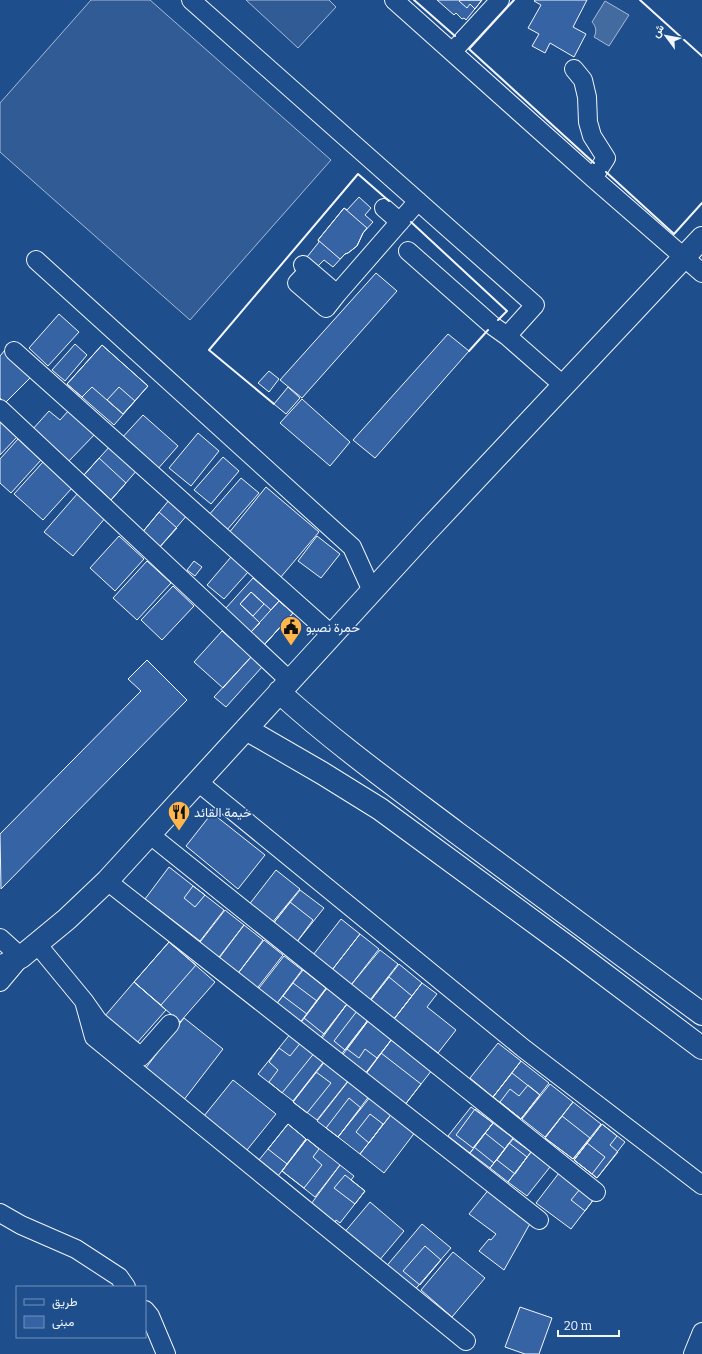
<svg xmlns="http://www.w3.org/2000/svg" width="702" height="1354" font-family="Bitter,Vazirmatn,serif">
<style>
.built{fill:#305b95;stroke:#a8bbd7}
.water{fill:#446ba0;stroke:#a8bbd7}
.building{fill:#3563a3;stroke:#f2f6ff}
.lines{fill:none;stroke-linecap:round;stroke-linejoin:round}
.minor-casing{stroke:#f2f6ff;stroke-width:20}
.secondary-casing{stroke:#f2f6ff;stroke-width:24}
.minor{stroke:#1f4e8c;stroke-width:18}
.secondary{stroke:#1f4e8c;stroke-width:22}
.wall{stroke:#f2f6ff;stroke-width:2}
.labels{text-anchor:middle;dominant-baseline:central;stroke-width:3;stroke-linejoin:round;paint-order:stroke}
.poi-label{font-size:13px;fill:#f2f6ff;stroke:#1f4e8c;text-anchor:start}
</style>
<rect width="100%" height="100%" fill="#1f4e8c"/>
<path class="built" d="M 91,0 L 150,0 L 331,160 L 190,320 L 0,152 L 0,103 Z
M 246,0 L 329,0 L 336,7 L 298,48 Z"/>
<path class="water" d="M 605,1 L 629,15 L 609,46 L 594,37 C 597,32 596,26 592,22 Z"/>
<path class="building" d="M 437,0 L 482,0 L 466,20 L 464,18 L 462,19 L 456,13 L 454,15 Z
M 460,0 L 482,0 L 475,9 L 470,4 L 467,8 L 459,1 Z
M 535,0 L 587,0 L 573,27 L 586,34 L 574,57 L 550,43 L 545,53 L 532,46 L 539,34 L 528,28 L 541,5 L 534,1 Z
M 359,197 L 371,208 L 365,215 L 373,222 L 363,233 L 357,246 L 348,253 L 345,254 L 333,267 L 324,260 L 318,266 L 307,257 L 319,242 L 318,240 L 344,208 L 347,210 Z
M 344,208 L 367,228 L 363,233 L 357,246 L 348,253 L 345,254 L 340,259 L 318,240 Z
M 376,273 L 397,291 L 302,398 L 280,380 Z
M 59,314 L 79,332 L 48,366 L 29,348 Z
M 448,334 L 469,351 L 375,458 L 353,440 Z
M 75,344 L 87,355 L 65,381 L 52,370 Z
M 102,345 L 148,386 L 123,414 L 92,387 L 82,397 L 67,384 Z
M 102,345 L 148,386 L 114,425 L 67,384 Z
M 5,350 L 32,376 L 5,403 L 0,398 L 0,356 Z
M 269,371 L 279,379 L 269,392 L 258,383 Z
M 119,387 L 135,401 L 123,414 L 107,400 Z
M 288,387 L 300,398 L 286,414 L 274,404 Z
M 302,399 L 350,442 L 330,466 L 280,423 Z
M 70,409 L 96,433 L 67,463 L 32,430 L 49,411 L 60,420 Z
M 143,415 L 178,446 L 156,471 L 120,440 Z
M 0,421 L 17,437 L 0,455 Z
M 198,433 L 219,451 L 191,486 L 169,468 Z
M 18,439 L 41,460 L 11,493 L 0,483 L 0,459 Z
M 111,445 L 138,469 L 111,500 L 84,475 Z
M 223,457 L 239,471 L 211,504 L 194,490 Z
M 99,458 L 126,483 L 111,500 L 84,475 Z
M 43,462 L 72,488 L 43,520 L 14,494 Z
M 241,478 L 259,493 L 226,531 L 208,516 Z
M 266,487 L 319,532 L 280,578 L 228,534 Z
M 78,493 L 106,517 L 73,556 L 44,532 Z
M 170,499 L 188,514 L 158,549 L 141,534 Z
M 159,512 L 177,528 L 158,549 L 141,534 Z
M 119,536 L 144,559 L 115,591 L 90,568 Z
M 317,536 L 340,554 L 321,578 L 298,561 Z
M 231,557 L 248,572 L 224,599 L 207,585 Z
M 147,561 L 171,583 L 137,620 L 113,598 Z
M 194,561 L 202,567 L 195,576 L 187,570 Z
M 253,578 L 293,613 L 264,645 L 225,609 Z
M 173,586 L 194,606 L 162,640 L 141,620 Z
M 251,592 L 264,604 L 253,616 L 240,604 Z
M 251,592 L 271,610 L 279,601 L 293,613 L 264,645 L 251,632 L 260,623 L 240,604 Z
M 279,601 L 293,613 L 264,645 L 251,632 Z
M 222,631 L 251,657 L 223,688 L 194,662 Z
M 251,657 L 262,667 L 226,707 L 214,697 Z
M 147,660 L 187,700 L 1,889 L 0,834 L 141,691 L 128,679 Z
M 212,813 L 265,855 L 238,889 L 186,846 Z
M 169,867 L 224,910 L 200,941 L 145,899 Z
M 276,870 L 300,889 L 271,924 L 248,906 Z
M 193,886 L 205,895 L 195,907 L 184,898 Z
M 300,890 L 324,908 L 296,943 L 272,925 Z
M 290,902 L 313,920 L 296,943 L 272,925 Z
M 225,910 L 244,925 L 216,961 L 197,946 Z
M 341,919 L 360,934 L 332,970 L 313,955 Z
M 244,925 L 263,940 L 236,976 L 217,961 Z
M 360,934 L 379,949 L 351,985 L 332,970 Z
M 264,940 L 283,955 L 255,991 L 236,976 Z
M 169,942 L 196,965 L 161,1005 L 134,982 Z
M 169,942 L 215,982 L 180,1022 L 134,982 Z
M 380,950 L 398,964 L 370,1000 L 351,985 Z
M 284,956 L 302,970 L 275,1006 L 256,992 Z
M 399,964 L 422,983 L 394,1019 L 371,1000 Z
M 303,970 L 326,988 L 299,1024 L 275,1006 Z
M 389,977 L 412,996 L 394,1019 L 371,1000 Z
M 134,982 L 166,1010 L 136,1044 L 104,1017 Z
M 293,983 L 317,1001 L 307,1014 L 283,996 Z
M 422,983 L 437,994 L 427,1007 L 456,1030 L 438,1053 L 394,1019 Z
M 327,988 L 347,1004 L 324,1034 L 304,1018 Z
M 327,988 L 347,1004 L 319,1040 L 299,1025 Z
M 347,1004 L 368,1020 L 340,1056 L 320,1041 Z
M 357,1011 L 368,1020 L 345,1050 L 334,1041 Z
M 184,1018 L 223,1049 L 183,1101 L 145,1069 Z
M 368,1021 L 392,1039 L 377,1058 L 365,1049 L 359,1058 L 347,1049 Z
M 368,1021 L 392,1039 L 364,1075 L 341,1057 Z
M 291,1033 L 325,1060 L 293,1101 L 258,1074 Z
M 392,1039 L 432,1070 L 404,1106 L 365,1075 Z
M 302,1041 L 315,1052 L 282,1093 L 269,1082 L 278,1070 L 269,1062 L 279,1048 L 290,1056 Z
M 498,1043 L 521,1061 L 493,1097 L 470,1078 Z
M 381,1053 L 421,1084 L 404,1106 L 365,1075 Z
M 326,1060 L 348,1081 L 317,1120 L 293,1102 Z
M 521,1061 L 549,1083 L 521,1119 L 493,1097 Z
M 316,1072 L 331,1083 L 307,1113 L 293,1102 Z
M 512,1073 L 540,1095 L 521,1119 L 493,1097 Z
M 350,1079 L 370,1095 L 338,1137 L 317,1121 Z
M 233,1080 L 276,1114 L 247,1150 L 204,1116 Z
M 550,1084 L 573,1102 L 545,1137 L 522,1119 Z
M 528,1085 L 540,1095 L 521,1119 L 500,1102 L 510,1089 L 519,1096 Z
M 371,1096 L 393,1112 L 360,1154 L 338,1137 Z
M 349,1098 L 361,1108 L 338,1137 L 326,1128 Z
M 573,1102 L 601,1124 L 573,1159 L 545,1138 Z
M 471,1107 L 493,1123 L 470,1153 L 448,1136 Z
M 475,1109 L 493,1123 L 473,1148 L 456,1135 Z
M 393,1112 L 416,1131 L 384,1173 L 360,1154 Z
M 370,1114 L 383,1124 L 369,1143 L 356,1132 Z
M 562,1116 L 590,1138 L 573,1159 L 545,1138 Z
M 493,1123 L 513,1138 L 490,1168 L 470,1153 Z
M 288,1124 L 306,1139 L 287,1164 L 268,1149 Z
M 288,1124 L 306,1139 L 275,1180 L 255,1165 Z
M 602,1124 L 617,1136 L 610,1145 L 618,1152 L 597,1178 L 574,1160 Z
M 602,1124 L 625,1142 L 597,1178 L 574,1160 Z
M 485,1133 L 505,1149 L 494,1163 L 474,1147 Z
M 307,1139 L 319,1149 L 313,1157 L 322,1165 L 304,1188 L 282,1171 Z
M 307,1139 L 340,1165 L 315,1197 L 282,1171 Z
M 513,1139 L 531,1152 L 508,1182 L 490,1168 Z
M 509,1143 L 527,1157 L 515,1174 L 497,1160 Z
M 587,1143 L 605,1157 L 592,1174 L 574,1160 Z
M 531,1152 L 550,1167 L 527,1196 L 508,1182 Z
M 340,1165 L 354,1176 L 351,1180 L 365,1191 L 340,1223 L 336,1220 L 335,1223 L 311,1204 Z
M 559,1173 L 594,1199 L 571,1229 L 536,1203 Z
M 345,1175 L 365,1191 L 355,1204 L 334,1188 Z
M 490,1188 L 532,1220 L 504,1270 L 479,1251 L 489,1239 L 491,1240 L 496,1234 L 469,1214 Z
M 580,1189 L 594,1199 L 585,1211 L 571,1200 Z
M 370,1202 L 404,1231 L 378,1262 L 343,1234 Z
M 422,1224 L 451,1248 L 412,1293 L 384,1269 Z
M 425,1246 L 441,1260 L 420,1285 L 403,1271 Z
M 453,1252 L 485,1278 L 452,1317 L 421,1290 Z
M 520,1307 L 552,1318 L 539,1354 L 525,1354 L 505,1347 Z"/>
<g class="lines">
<g class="minor-casing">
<path id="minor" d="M 191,0 L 535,305 L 507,336 L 564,386
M 394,0 L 593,178 L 702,273
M 453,51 L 500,0
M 574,69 L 583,80 L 587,97 L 588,122 L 592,136 L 606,158 L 593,178
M 384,208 L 400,222
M 408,251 L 493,326 L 507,336
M 36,260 L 352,547 L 372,591
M 303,265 L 337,294 L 418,201
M 309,270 L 297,283 L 326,308 L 337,294
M 14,351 L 332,635
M 0,409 L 290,681
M 198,782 L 523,1048 L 702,1185
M 149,834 L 596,1192
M 107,881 L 539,1220
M 0,938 L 21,957 L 0,982
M 37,944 L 84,1001 L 98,1021 L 141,1057 L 170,1024
M 84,1001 L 94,1037 L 466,1341
M 0,1213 L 21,1225 L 76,1249 L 119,1277 L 126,1287
M 145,1310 L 150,1316 L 166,1354
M 693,1354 L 702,1332"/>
</g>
<g class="secondary-casing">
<path id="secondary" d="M 279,692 C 335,743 396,787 457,833 C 538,893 620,954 702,1014
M 246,729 L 322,773 L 380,809 L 568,947 L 702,1048
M 0,967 L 21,957 L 67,919 L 107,881 L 426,532 L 702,238"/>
</g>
<use href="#minor" class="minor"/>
<use href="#secondary" class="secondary"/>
<path class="wall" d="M 414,0 L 455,36
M 514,0 L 469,49 L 594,163
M 640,0 L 702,56
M 606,172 L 674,234 L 702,203
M 411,222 L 507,311 L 498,320
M 469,351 L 488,330
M 274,404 L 209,350 L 358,174 L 389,201"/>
</g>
<defs>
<g id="civic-pin" transform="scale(1.15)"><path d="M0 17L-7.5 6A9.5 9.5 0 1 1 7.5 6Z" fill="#ffb74d" stroke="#1f4e8c"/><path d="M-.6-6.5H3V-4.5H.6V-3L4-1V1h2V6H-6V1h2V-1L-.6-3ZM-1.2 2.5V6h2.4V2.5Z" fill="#111"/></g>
<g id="restaurant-pin" transform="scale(1.15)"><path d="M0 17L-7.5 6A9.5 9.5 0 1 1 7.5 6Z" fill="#ffb74d" stroke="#1f4e8c"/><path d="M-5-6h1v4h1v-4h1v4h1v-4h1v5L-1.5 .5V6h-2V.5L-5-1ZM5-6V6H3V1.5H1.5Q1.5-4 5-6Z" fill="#111"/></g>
</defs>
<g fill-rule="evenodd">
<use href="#civic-pin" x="291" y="627"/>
<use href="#restaurant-pin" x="179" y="812"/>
</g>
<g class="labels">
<g class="poi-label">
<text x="306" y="627">حمرة نصبو</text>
<text x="194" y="812">خيمة القائد</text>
</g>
</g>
<rect x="16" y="1286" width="130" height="52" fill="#1f4e8c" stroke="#7391ba"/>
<rect x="24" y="1299" width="20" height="6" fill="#1f4e8c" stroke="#7391ba"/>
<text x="52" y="1306" font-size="12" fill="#f2f6ff">طريق</text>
<rect x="24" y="1316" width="20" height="12" fill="#3563a3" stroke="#7391ba"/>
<text x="52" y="1326" font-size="12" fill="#f2f6ff">مبنى</text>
<g transform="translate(666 36) rotate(302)" stroke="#1f4e8c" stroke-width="3" paint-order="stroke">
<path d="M0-3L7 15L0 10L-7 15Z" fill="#f2f6ff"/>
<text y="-6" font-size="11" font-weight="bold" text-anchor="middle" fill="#f2f6ff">ش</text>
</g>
<path d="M558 1330v6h61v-6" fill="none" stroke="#f2f6ff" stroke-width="2"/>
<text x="564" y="1330" font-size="12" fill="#f2f6ff" stroke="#1f4e8c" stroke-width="3" paint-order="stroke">20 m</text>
</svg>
